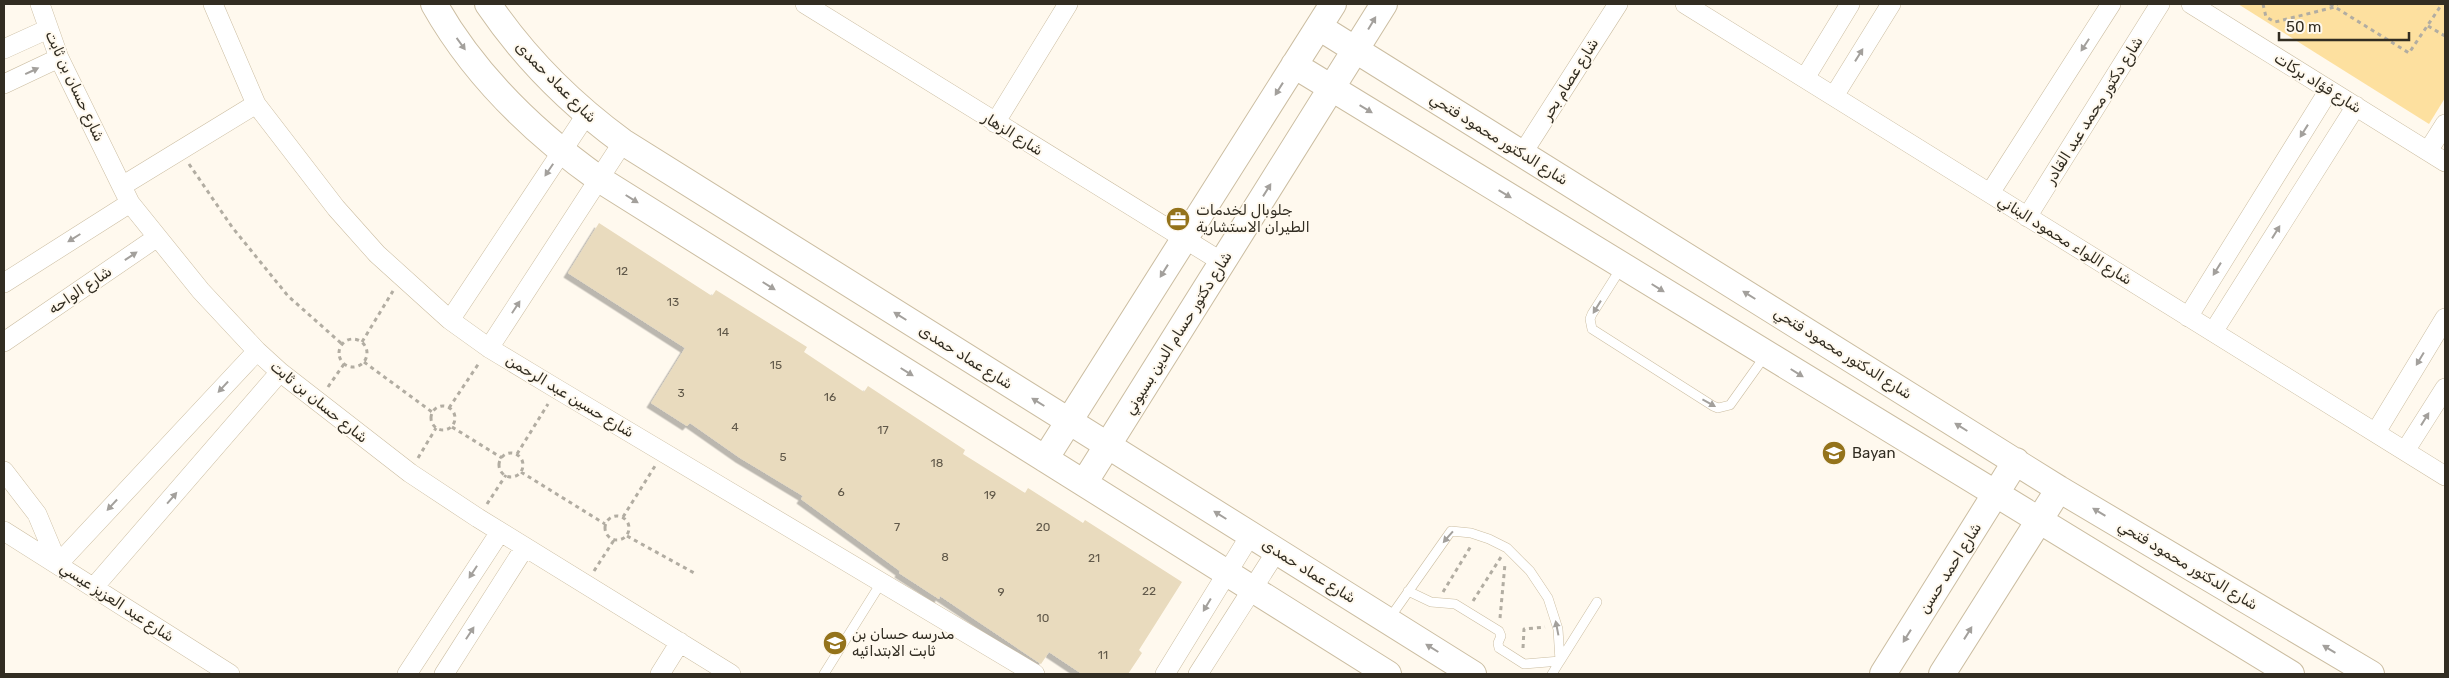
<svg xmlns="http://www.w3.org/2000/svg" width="2449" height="678" font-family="Rubik,Cairo,sans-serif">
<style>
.green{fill:#fde09f}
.building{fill:#e9dbbe;filter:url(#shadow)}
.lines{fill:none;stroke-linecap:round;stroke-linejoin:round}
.lane-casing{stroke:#cbbda1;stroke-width:10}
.street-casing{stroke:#cbbda1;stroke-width:20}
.secondary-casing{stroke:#cbbda1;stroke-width:28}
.path{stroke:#b2ada2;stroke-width:3;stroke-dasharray:4 4;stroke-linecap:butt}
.lane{stroke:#fff;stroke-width:9}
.street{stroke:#fff;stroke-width:19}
.secondary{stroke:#fff;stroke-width:26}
.oneway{fill:#a3a09c}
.labels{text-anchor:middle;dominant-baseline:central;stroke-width:4;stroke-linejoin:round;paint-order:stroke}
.number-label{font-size:12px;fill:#605849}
.street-label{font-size:15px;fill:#322d22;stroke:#fff9ee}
.poi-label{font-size:15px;fill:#322d22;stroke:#fff9ee;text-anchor:start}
</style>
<defs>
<filter id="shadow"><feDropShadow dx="-4.5" dy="4.5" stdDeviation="0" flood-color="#0004"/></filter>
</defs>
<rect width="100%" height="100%" fill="#fff9ee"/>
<path class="green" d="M 2238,4 L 2445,4 L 2445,98 L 2429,124 Z"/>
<path class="building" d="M 599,223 L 712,296 L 716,290 L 807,347 L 804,352 L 864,392 L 868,386 L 965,450 L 963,454 L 1025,493 L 1028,488 L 1083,523 L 1085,520 L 1182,582 L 1139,650 L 1142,653 L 1128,674 L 1082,674 L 1049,652 L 1041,664 L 940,596 L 939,599 L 899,573 L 900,571 L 801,499 L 803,496 L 740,458 L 690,423 L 687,426 L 651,403 L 685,348 L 568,273 Z"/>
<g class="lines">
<g class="lane-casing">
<path id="lane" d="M 1621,268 L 1592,314 L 1590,319 L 1592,329 L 1713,406 L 1718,408 L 1730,405 L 1765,356
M 1408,591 L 1431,602 L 1455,604 L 1499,631 L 1501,636 L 1498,643 L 1499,648 L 1524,664 L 1560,661 L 1597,602
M 1389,619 L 1451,531 L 1471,533 L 1489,539 L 1507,548 L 1530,571 L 1548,598 L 1558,629 L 1560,661 L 1552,674
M 824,674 L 881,583"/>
</g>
<g class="street-casing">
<path id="street" d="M 40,4 L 59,58 L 130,203 L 201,291 L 257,351 L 280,372 L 410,473 L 478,518 L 731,674
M 213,4 L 256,104 L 336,208 L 377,254 L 450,320 L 489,348 L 557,389 L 1035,674
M 805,4 L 1222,262
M 1685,4 L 2445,476
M 2191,4 L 2445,162
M 4,49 L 48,29
M 1805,78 L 1850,4
M 4,84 L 59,58
M 1834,96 L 1891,4
M 995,123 L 1068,4
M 2428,151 L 2445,124
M 1522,154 L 1618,4
M 122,186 L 256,104
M 1990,193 L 2111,4
M 2027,217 L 2160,4
M 4,283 L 130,203
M 2188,317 L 2329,90
M 450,320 L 586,115
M 2213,332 L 2356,106
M 4,342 L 156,238
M 489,348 L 623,142
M 2376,432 L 2445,318
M 2405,451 L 2445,388
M 4,471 L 37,514 L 58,564 L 257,351
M 4,531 L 230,674
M 94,587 L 280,372
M 407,674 L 500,532
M 444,674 L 525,547
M 660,674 L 680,642
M 1165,674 L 1251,534
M 1198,674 L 1276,552"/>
</g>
<g class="secondary-casing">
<path id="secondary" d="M 434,4 C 474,75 533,132 599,179 L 1388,674
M 488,4 C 524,57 571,104 623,142 L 1473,674
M 1319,27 L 2059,489 L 2371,674
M 1294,65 L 2291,674
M 1045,459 L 1333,4
M 1084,483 L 1384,4
M 1883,674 L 2016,461
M 1942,674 L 2059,489"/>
</g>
<path class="path" d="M 2263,4 L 2266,17 L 2275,22 L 2335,7 L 2337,4
M 2330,4 L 2409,53 L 2442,4
M 2428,26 L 2445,36
M 189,164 L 232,227 L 288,296 L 342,344
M339 353a14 14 0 1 1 28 0a14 14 0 1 1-28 0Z
M 362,342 L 393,291
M 364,362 L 432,412
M 328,387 L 344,364
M431 418a12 12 0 1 1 24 0a12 12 0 1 1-24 0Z
M 449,408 L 479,363
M 452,427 L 502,458
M499 465a12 12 0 1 1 24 0a12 12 0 1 1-24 0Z
M 517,454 L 548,404
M 418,458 L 436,428
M 521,472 L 605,524
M 487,504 L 506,475
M605 528a12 12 0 1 1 24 0a12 12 0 1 1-24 0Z
M 623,517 L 655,466
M 627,536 L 696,574
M 594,571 L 614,540
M 1443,592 L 1471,546
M 1473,601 L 1501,557
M 1500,618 L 1505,564
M 1523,648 L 1524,629 L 1545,627"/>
<use href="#lane" class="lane"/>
<use href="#street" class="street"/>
<use href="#secondary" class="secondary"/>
</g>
<defs><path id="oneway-solid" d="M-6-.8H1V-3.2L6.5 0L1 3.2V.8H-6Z" transform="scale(1.25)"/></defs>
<g class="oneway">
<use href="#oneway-solid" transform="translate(1372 23) rotate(-59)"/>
<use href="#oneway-solid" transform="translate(461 44) rotate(54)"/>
<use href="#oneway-solid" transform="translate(2085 45) rotate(123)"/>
<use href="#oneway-solid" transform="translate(1859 55) rotate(-58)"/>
<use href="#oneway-solid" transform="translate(32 71) rotate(-25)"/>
<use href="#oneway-solid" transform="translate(1279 89) rotate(122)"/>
<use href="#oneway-solid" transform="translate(1366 109) rotate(31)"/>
<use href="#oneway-solid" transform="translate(2304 131) rotate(122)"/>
<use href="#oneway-solid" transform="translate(549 170) rotate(124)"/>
<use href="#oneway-solid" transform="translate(1267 190) rotate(-58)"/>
<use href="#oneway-solid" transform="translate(1505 194) rotate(31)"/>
<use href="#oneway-solid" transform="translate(632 199) rotate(32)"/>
<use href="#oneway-solid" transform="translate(2276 232) rotate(-58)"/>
<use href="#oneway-solid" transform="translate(74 238) rotate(148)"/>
<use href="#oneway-solid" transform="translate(131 256) rotate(-34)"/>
<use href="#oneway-solid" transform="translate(2217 269) rotate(122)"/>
<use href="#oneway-solid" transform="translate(1164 271) rotate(122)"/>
<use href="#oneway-solid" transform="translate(769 286) rotate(32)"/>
<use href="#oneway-solid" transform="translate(1658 288) rotate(32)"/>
<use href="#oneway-solid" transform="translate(1749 295) rotate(-148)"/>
<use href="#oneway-solid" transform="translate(516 307) rotate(-57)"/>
<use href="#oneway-solid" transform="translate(1597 307) rotate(122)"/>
<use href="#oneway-solid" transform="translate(900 316) rotate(-148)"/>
<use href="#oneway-solid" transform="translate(2420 359) rotate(121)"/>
<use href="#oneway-solid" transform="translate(907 372) rotate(32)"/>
<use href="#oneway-solid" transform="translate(1797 373) rotate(32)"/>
<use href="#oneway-solid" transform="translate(223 387) rotate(133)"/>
<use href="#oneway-solid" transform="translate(1038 402) rotate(-148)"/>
<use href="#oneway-solid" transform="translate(1709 403) rotate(29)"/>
<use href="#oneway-solid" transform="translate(2425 419) rotate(-58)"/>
<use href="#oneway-solid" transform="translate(1961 427) rotate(-148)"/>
<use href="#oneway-solid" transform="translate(172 498) rotate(-49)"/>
<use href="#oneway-solid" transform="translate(112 505) rotate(133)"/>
<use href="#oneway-solid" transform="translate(2099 512) rotate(-149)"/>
<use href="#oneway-solid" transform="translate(1220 515) rotate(-148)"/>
<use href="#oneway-solid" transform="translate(1448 537) rotate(131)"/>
<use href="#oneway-solid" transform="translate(473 572) rotate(123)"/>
<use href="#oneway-solid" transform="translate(1207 605) rotate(121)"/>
<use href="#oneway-solid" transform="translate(1557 628) rotate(-101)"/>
<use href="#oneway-solid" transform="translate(470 633) rotate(-57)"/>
<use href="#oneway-solid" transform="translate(1968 633) rotate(-58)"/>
<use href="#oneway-solid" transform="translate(1907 636) rotate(122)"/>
<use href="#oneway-solid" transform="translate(1432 648) rotate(-148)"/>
<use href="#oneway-solid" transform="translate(2329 649) rotate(-149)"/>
</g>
<defs>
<g id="office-disc" transform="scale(1.25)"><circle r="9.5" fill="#94731b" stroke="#fff9ee"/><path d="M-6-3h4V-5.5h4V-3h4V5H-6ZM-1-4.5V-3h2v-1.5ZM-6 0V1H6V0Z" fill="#fff"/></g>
<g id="school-disc" transform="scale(1.25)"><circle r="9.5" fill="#94731b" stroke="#fff9ee"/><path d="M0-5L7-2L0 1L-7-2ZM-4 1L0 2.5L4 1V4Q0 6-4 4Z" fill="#fff"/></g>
</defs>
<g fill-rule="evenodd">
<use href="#office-disc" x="1178" y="219"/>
<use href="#school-disc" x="1834" y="453"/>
<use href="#school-disc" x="835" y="643"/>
</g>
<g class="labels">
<g class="number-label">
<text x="622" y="271">12</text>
<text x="673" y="302">13</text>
<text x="723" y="332">14</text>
<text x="776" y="365">15</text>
<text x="681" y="393">3</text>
<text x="830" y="397">16</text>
<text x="735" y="427">4</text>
<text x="883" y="430">17</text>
<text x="783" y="457">5</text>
<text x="937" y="463">18</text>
<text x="841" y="492">6</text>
<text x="990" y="495">19</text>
<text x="897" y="527">7</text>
<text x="1043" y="527">20</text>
<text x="945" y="557">8</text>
<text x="1094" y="558">21</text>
<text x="1149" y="591">22</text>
<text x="1001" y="592">9</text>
<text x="1043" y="618">10</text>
<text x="1103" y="655">11</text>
</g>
<g class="street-label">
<text transform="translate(1570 79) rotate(-58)">شارع عصام بحر</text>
<text transform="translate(556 82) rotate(45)">شارع عماد حمدى</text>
<text transform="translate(2318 83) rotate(32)">شارع فؤاد بركات</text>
<text transform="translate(75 86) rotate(65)">شارع حسان بن ثابت</text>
<text transform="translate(2094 110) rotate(-58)">شارع دكتور محمد عبد القادر</text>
<text transform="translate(1013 134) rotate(32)">شارع الزهار</text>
<text transform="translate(1499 139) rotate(32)">شارع الدكتور محمود فتحي</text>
<text transform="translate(2065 240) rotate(32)">شارع اللواء محمود البناني</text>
<text transform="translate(80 290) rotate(-34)">شارع الواحه</text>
<text transform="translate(1178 333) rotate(-58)">شارع دكتور حسام الدين بسيوني</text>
<text transform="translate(1843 353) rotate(32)">شارع الدكتور محمود فتحي</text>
<text transform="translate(966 357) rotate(32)">شارع عماد حمدى</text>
<text transform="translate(570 396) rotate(31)">شارع حسين عبد الرحمن</text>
<text transform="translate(319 402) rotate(39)">شارع حسان بن ثابت</text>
<text transform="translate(2188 565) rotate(31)">شارع الدكتور محمود فتحي</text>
<text transform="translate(1950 568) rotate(-58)">شارع احمد حسن</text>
<text transform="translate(1309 571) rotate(32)">شارع عماد حمدى</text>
<text transform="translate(117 602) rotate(33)">شارع عبد العزيز عيسي</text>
</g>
<g class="poi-label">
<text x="1196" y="210">جلوبال لخدمات<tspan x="1196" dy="17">الطيران الاستشارية</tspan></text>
<text x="1852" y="453">Bayan</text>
<text x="852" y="634">مدرسه حسان بن<tspan x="852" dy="17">ثابت الابتدائيه</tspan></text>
</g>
</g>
<rect width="2449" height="678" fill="none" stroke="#322d22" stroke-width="10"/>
<path d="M2279 32v8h130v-8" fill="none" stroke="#322d22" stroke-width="2.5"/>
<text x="2286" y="32" font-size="15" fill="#322d22" stroke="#fff9ee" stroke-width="4" paint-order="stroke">50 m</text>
</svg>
